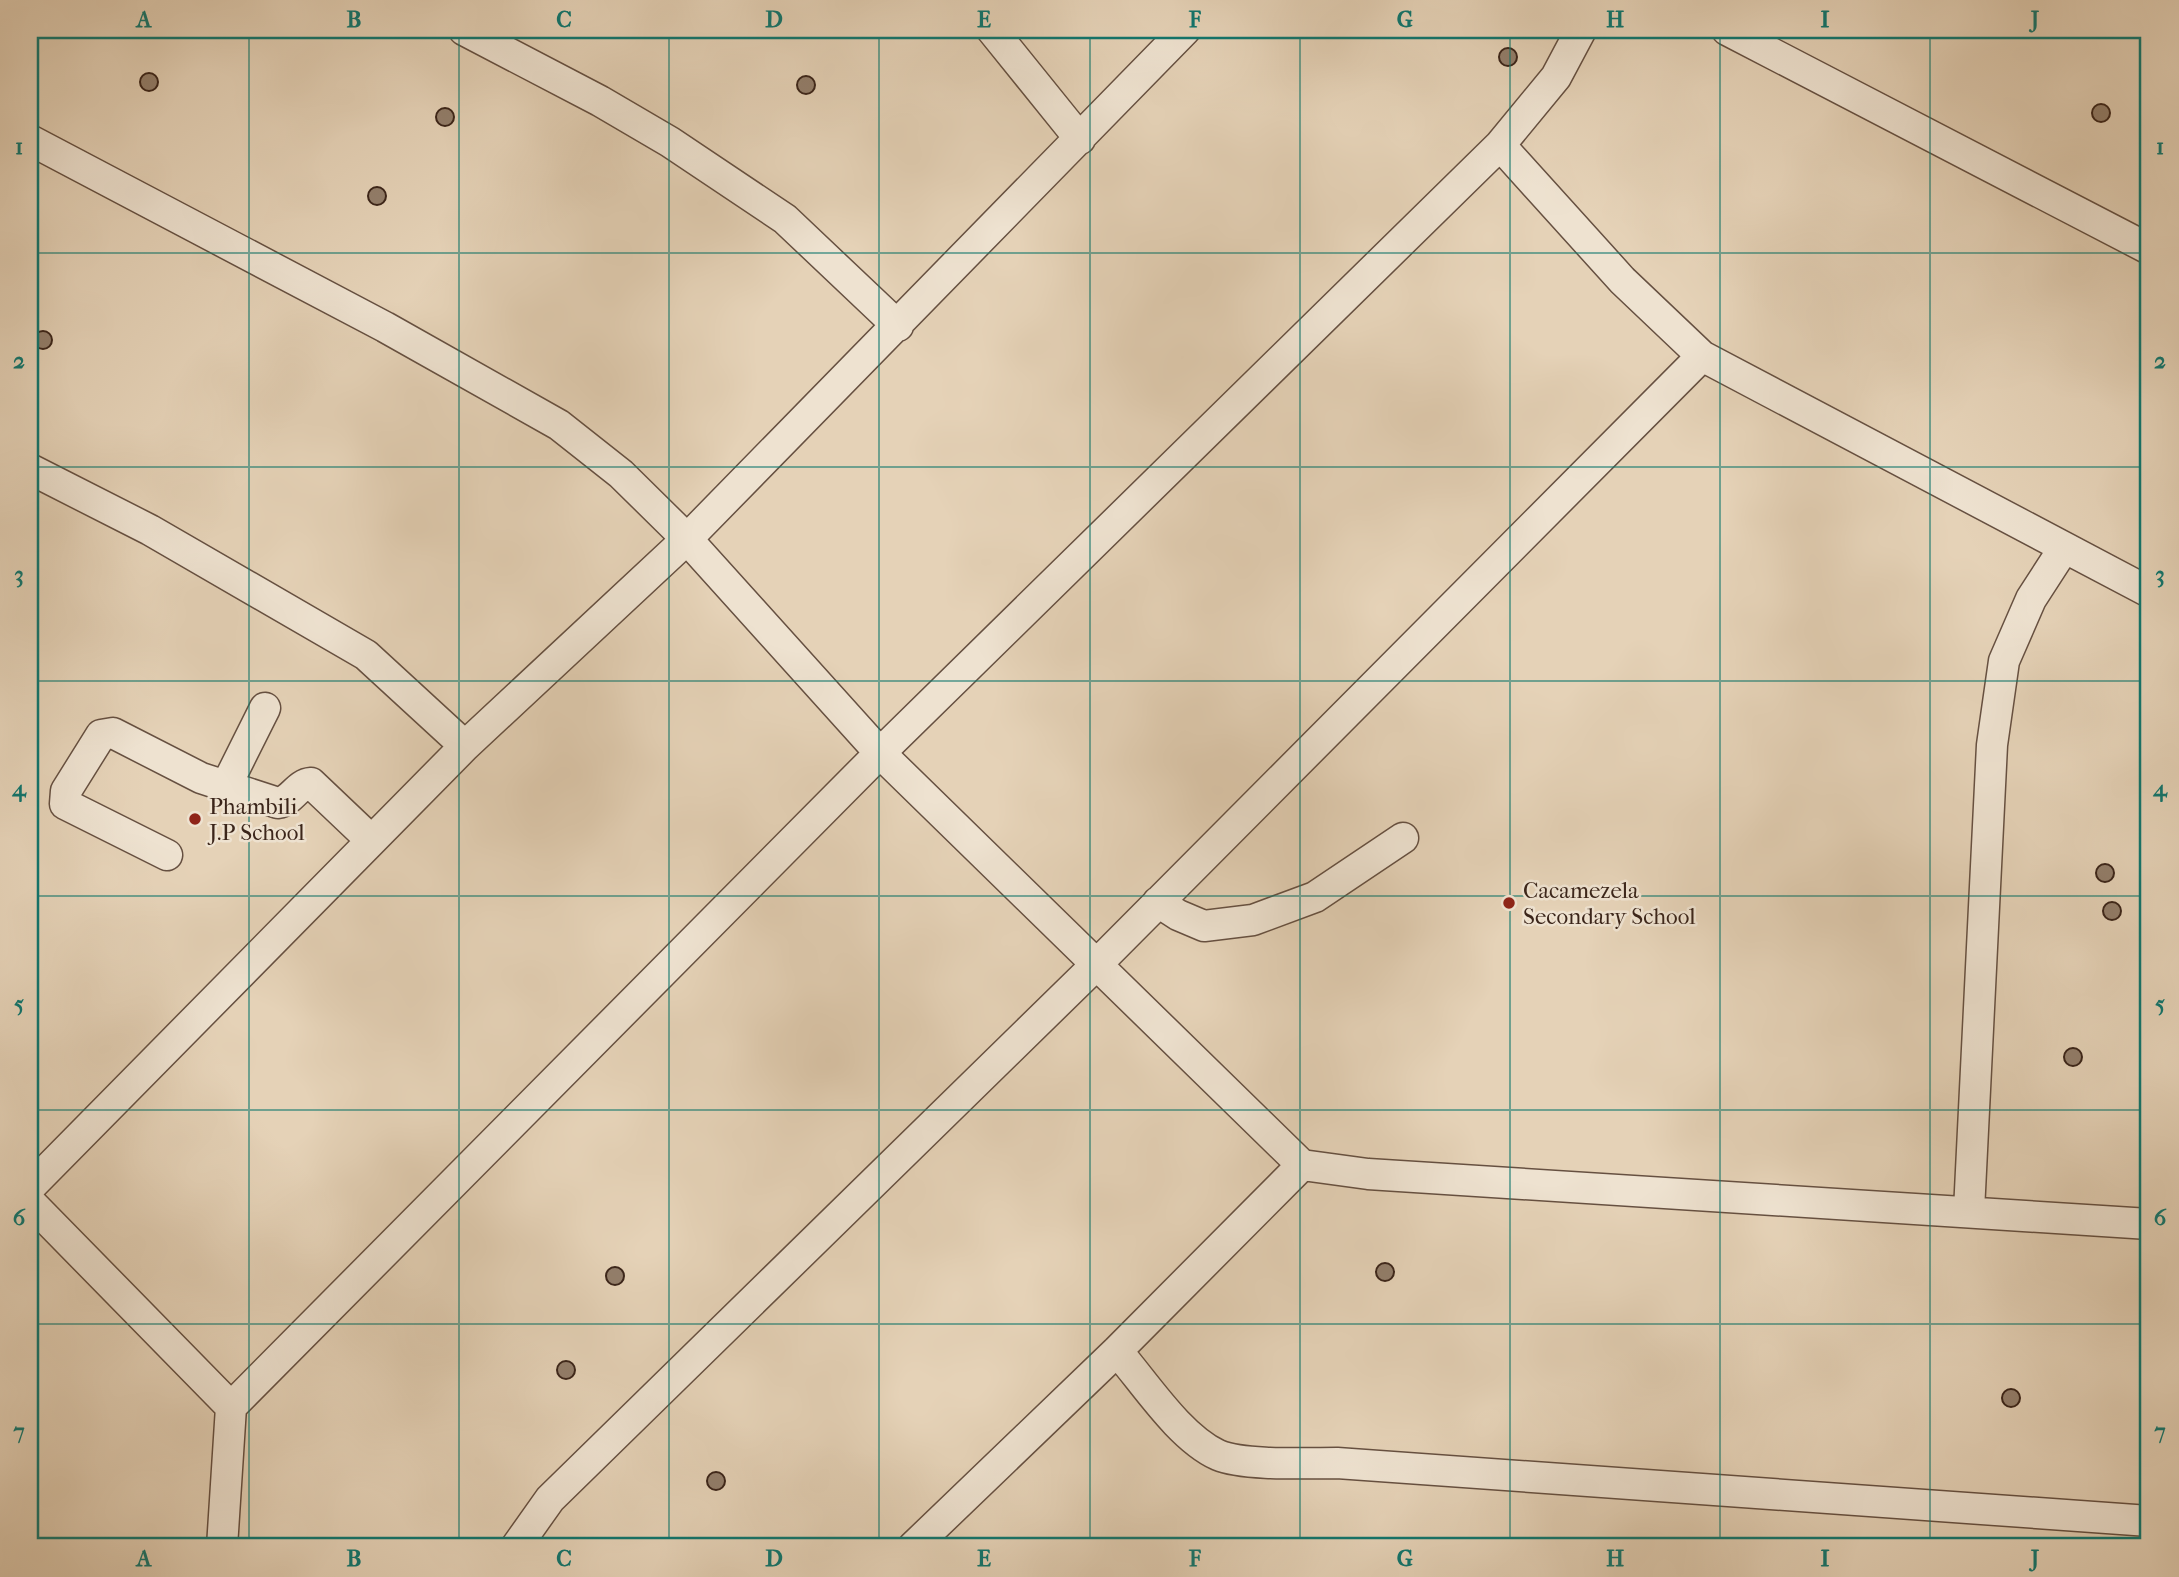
<svg xmlns="http://www.w3.org/2000/svg" width="2179" height="1577" font-family="'IM FELL French Canon',serif">
<style>
.building{fill:#937f6c;stroke:#3b251a;stroke-width:2}
.lines{fill:none;stroke-linecap:round;stroke-linejoin:round}
.minor-casing{stroke:#665041;stroke-width:33}
.minor{stroke:#eee2d0;stroke-width:30}
.grid{fill:none;stroke:#0f766e;stroke-width:2;stroke-opacity:0.55}
.poi-dot{fill:#8f2418;stroke:#eee2d0;stroke-width:2.5}
.labels{text-anchor:middle;dominant-baseline:central;stroke-width:5;stroke-linejoin:round;paint-order:stroke}
.poi-label{font-size:23px;fill:#3b251a;stroke:#eee2d0;text-anchor:start}
.neatline{fill:none;stroke:#0f766e;stroke-width:2.5}
.grid-label{font-size:23px;text-anchor:middle;font-weight:bold;fill:#0f766e}
</style>
<rect width="100%" height="100%" fill="#e5d2b7"/>
<filter id="stains"><feTurbulence type="fractalNoise" baseFrequency=".00286" numOctaves="4"/><feColorMatrix values="0 0 0 0 .2 0 0 0 0 .09 0 0 0 0 .02 0 0 0 .5 -.17"/></filter>
<radialGradient id="worn" r=".72"><stop offset=".6" stop-color="#630" stop-opacity="0"/><stop offset="1" stop-color="#630" stop-opacity=".3"/></radialGradient>
<path class="building" d="M1499 57a9 9 0 1 1 18 0a9 9 0 1 1-18 0Z
M140 82a9 9 0 1 1 18 0a9 9 0 1 1-18 0Z
M797 85a9 9 0 1 1 18 0a9 9 0 1 1-18 0Z
M2092 113a9 9 0 1 1 18 0a9 9 0 1 1-18 0Z
M436 117a9 9 0 1 1 18 0a9 9 0 1 1-18 0Z
M368 196a9 9 0 1 1 18 0a9 9 0 1 1-18 0Z
M34 340a9 9 0 1 1 18 0a9 9 0 1 1-18 0Z
M2096 873a9 9 0 1 1 18 0a9 9 0 1 1-18 0Z
M2103 911a9 9 0 1 1 18 0a9 9 0 1 1-18 0Z
M2064 1057a9 9 0 1 1 18 0a9 9 0 1 1-18 0Z
M1376 1272a9 9 0 1 1 18 0a9 9 0 1 1-18 0Z
M606 1276a9 9 0 1 1 18 0a9 9 0 1 1-18 0Z
M557 1370a9 9 0 1 1 18 0a9 9 0 1 1-18 0Z
M2002 1398a9 9 0 1 1 18 0a9 9 0 1 1-18 0Z
M707 1481a9 9 0 1 1 18 0a9 9 0 1 1-18 0Z"/>
<g class="lines">
<g class="minor-casing">
<path id="minor" d="M 464,30 L 600,101 L 670,142 L 785,219 L 898,326
M 992,30 L 1080,139
M 1727,30 L 2149,249
M 30,140 L 385,327 L 559,425 L 621,474 L 687,539 L 880,753 L 1302,1165 L 1368,1174 L 2149,1224
M 1500,145 L 1622,280 L 1702,356 L 2149,592
M 30,469 L 150,530 L 366,655 L 465,746
M 225,788 L 265,708
M 167,855 L 65,804 L 66,791 L 101,735 L 113,733 L 201,778 L 278,803 C 292,801 297,784 311,783 L 371,840
M 1158,902 L 1178,915 L 1204,926 L 1253,920 L 1315,897 L 1403,838
M 30,1187 L 465,746 L 687,539 L 1185,30
M 30,1202 L 231,1407
M 1969,1211 L 1992,745 L 2004,661 L 2031,599 L 2064,548
M 1117,1351 C 1145,1383 1179,1437 1218,1455 C 1244,1466 1307,1463 1337,1463 L 2149,1521
M 222,1547 L 231,1407 L 880,753 L 1500,145 L 1556,77 L 1581,30
M 516,1547 L 550,1499 L 1098,963 L 1702,356
M 913,1547 L 1117,1351 L 1302,1165"/>
</g>
<use href="#minor" class="minor"/>
</g>
<path class="grid" d="M 249,30 L 249,1547M 459,30 L 459,1547M 669,30 L 669,1547M 879,30 L 879,1547M 1090,30 L 1090,1547M 1300,30 L 1300,1547M 1510,30 L 1510,1547M 1720,30 L 1720,1547M 1930,30 L 1930,1547M 30,253 L 2149,253M 30,467 L 2149,467M 30,681 L 2149,681M 30,896 L 2149,896M 30,1110 L 2149,1110M 30,1324 L 2149,1324"/>
<g class="poi-dot">
<circle cx="195" cy="819" r="7"/>
<circle cx="1509" cy="903" r="7"/>
</g>
<g class="labels">
<g class="poi-label">
<text x="209" y="806">Phambili<tspan x="209" dy="26">J.P School</tspan></text>
<text x="1523" y="890">Cacamezela<tspan x="1523" dy="26">Secondary School</tspan></text>
</g>
</g>
<rect width="2179" height="1577" fill="none" stroke="#e5d2b7" stroke-width="77"/>
<rect x="38" y="38" width="2102" height="1500" class="neatline"/>
<g class="grid-label">
<text x="144" y="27">A</text>
<text x="354" y="27">B</text>
<text x="564" y="27">C</text>
<text x="774" y="27">D</text>
<text x="984" y="27">E</text>
<text x="1195" y="27">F</text>
<text x="1405" y="27">G</text>
<text x="1615" y="27">H</text>
<text x="1825" y="27">I</text>
<text x="2035" y="27">J</text>
<text x="19" y="154">1</text>
<text x="2160" y="154">1</text>
<text x="19" y="368">2</text>
<text x="2160" y="368">2</text>
<text x="19" y="582">3</text>
<text x="2160" y="582">3</text>
<text x="19" y="796">4</text>
<text x="2160" y="796">4</text>
<text x="19" y="1011">5</text>
<text x="2160" y="1011">5</text>
<text x="19" y="1225">6</text>
<text x="2160" y="1225">6</text>
<text x="19" y="1439">7</text>
<text x="2160" y="1439">7</text>
<text x="144" y="1566">A</text>
<text x="354" y="1566">B</text>
<text x="564" y="1566">C</text>
<text x="774" y="1566">D</text>
<text x="984" y="1566">E</text>
<text x="1195" y="1566">F</text>
<text x="1405" y="1566">G</text>
<text x="1615" y="1566">H</text>
<text x="1825" y="1566">I</text>
<text x="2035" y="1566">J</text>
</g>
<rect width="100%" height="100%" filter="url(#stains)"/>
<rect width="100%" height="100%" fill="url(#worn)"/>
</svg>
